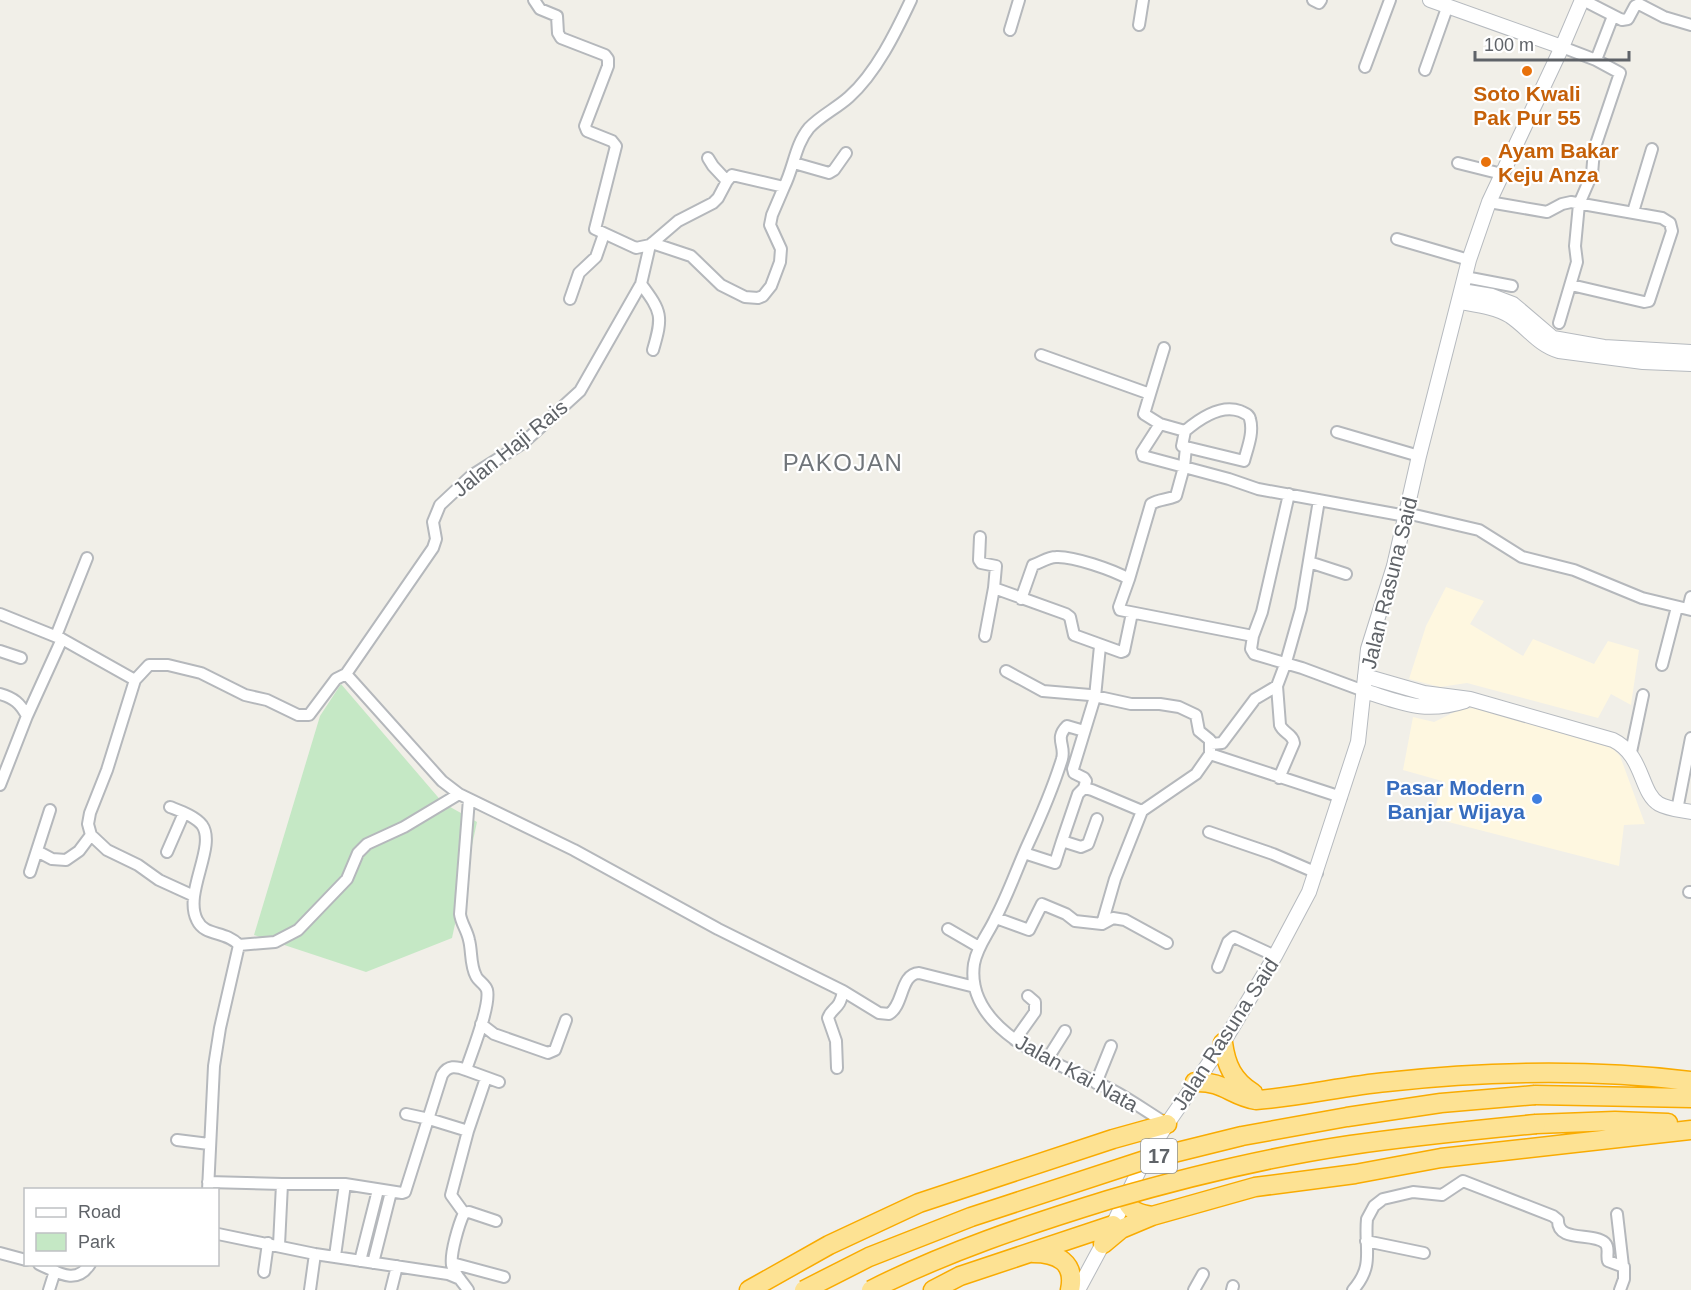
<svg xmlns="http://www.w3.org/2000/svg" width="1691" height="1290" font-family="Helvetica,sans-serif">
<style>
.commercial{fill:#fef7e0}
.green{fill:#c5e8c5}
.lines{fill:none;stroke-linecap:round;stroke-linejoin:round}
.street-casing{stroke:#b5b8bc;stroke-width:14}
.secondary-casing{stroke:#b6babf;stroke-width:16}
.highway-casing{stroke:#f9ab00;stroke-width:21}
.street{stroke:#fff;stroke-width:10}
.secondary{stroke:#fff;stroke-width:14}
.highway{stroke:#fde293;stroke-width:18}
.highway-bridge-casing{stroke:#f9ab00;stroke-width:21;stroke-linecap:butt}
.highway-bridge{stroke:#fde293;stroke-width:18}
.food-dot{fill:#e8710a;stroke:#fff;stroke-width:2}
.shop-dot{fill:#3f7fe0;stroke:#fff;stroke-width:2}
.labels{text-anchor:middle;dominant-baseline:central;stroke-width:4.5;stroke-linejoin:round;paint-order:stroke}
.shield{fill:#fff;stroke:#8f9295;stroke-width:1.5}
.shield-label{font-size:20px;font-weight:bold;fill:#5f6368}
.food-label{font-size:21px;font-weight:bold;fill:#c56008;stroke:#fff}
.street-label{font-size:21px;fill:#5f6368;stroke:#fff}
.shop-label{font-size:21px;font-weight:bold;fill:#366cbe;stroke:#fff;text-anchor:end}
.quarter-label{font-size:24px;letter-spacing:1.5px;fill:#70757a;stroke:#fff}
</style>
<rect width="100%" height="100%" fill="#f1efe8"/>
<path class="commercial" d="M 1446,587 L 1484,601 L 1470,624 L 1523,656 L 1533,639 L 1594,664 L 1608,641 L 1639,650 L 1631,705 L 1611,694 L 1598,718 L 1467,683 L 1440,687 L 1409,679 L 1426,626 Z
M 1474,708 L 1612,748 L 1620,756 L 1645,824 L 1624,825 L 1619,866 L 1433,818 L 1442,781 L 1403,770 L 1413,717 L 1434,722 L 1459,710 Z"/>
<path class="green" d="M 341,684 L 443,803 L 477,822 L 452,938 L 366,972 L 254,935 L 320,716 Z"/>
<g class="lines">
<g class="street-casing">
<path id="street" d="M 534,0 L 540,9 L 557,16 L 558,33 L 561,38 L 605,55 L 608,59 L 608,66 L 585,126 L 587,131 L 612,141 L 616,146 L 595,229 L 636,248 L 650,245
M 1313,0 L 1319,3 L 1321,0
M 1583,0 L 1622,20 L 1628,19 L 1635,6 L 1639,4 L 1664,17 L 1691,25
M 1139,25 L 1143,0
M 1010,30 L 1019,0
M 1596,60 L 1613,16
M 1365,67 L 1390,0
M 1425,70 L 1447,8
M 708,158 L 713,166 L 727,181
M 794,163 L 829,173 L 834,170 L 846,153
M 1458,163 L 1502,174
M 1489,202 L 1547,212 L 1562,204 L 1571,202 L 1662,218 L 1670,223 L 1672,231 L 1649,301 L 1644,302 L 1571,285
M 1633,212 L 1652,149
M 1397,239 L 1469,260
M 652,243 L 691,256 L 721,285 L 745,297 L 758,298 L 763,296 L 771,286 L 780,262 L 781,249 L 770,225 L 772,215 L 784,187
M 1465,277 L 1512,286
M 641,284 C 662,312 663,316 653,350
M 570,299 L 579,273 L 596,257 L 604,234
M 1559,323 L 1577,262 L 1575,246 L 1579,204 L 1592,174 L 1594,150 L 1620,73 L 1596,60 L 1562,47
M 1041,355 L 1150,394 L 1144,414 L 1160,424 L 1142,452 L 1143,456 L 1229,479 L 1258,489 L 1406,516
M 1150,394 L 1164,348
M 1160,424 L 1185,431 L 1182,446 L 1244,461 C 1247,449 1254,433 1250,419 C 1249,414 1244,413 1240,411 C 1221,404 1199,419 1185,431
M 1337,432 L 1419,456
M 1289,494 L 1262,612 L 1253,636 L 1251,649 L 1254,654 L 1302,668 L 1364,691
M 1406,513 L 1479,530 L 1522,557 L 1574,570 L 1642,598 L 1691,610
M 980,537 L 979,560 L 981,563 L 996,566 L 994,588 L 985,636
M 1309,562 L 1346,574
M 1129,579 L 1119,607 L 1120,610 L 1253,636
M 994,588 L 1066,614 L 1070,617 L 1074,635 L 1121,652 L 1124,651 L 1132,613
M 1021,599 L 1033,565 C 1041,563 1047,557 1056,557 C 1073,556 1113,570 1129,579 L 1151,504 C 1159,499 1167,500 1176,496 L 1184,467 L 1186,447
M 1688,609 L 1691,597
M 0,614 L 62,639 L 135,680
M 56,636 L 87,558
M 0,651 L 21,658
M 1662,665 L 1677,607
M 1006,671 L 1043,691 L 1090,695 L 1131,704 L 1160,704 L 1179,707 L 1196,715 L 1199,731 L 1210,740 L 1210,754 L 1196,774 L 1142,811 L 1115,879 L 1102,924
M 346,674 L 442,781 L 459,794 L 574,850 L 718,929 L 843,991 L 879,1013 L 889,1014 C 904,1005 900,974 919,973 L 975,987
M 0,694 C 14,698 20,703 27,716
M 1084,731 L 1067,726 C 1054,739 1066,745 1062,759 C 1053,788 1041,816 1028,844 C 1017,868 1008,895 995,919 C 988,934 977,947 974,964 C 964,1034 1064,1065 1112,1090 C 1131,1100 1149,1113 1167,1124
M 1211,744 L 1222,743 L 1255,699 L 1277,686
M 1631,752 L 1643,695
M 1210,754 L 1341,797
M 1279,778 L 1294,743 C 1293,734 1283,733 1280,725 L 1277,686 L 1286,662 L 1301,609 L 1319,500
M 0,785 L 27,716 L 62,639
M 1084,788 L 1092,790 L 1142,811
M 170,807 C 180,811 195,816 202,825 C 217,846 183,893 197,920 C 205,937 225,930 239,945 L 275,942 L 298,930 L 347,879 L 358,853 L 367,844 L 404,827 L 459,794
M 1677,810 L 1691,738
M 1209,832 L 1273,854 L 1317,873
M 1062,841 L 1078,794 L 1084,788 L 1086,781 L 1084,778 L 1074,773 L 1073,769 L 1095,697 L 1100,646
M 37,851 L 52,859 L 66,860 L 79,851 L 91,835
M 167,852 L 184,813
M 1024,853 L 1055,863 L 1062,841 L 1081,847 L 1088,844 L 1097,819
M 30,872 L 50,810
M 1689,892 L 1691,892
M 194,896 L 159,880 L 138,865 L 107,850 L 91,835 L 88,824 L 90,813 L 107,770 L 135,680 L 149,665 L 168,665 L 201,673 L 245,695 L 267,700 L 298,715 L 309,715 L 336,679 L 346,674 L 433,548 L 436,539 L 433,522 L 440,505 L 471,476 L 523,443 L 580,391 L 641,284 L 650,245 L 678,221 L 713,203 L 718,198 L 727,181 L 732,175 L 784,187 C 794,167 795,145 809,128 C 820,116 837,108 849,97 C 876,73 896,32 911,0
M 996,918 L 1029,930 L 1042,904 L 1066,914 L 1075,921 L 1102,924 L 1113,918 L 1125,920 L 1167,943
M 948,929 L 979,947
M 1218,967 L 1228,942 L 1234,937 L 1275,956
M 481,1024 L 494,1034 L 548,1053 L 555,1050 L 566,1020
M 1015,1040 L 1035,1012 L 1035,1002 L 1028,996
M 1048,1058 L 1065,1031
M 837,1068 L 836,1041 L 828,1018 C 832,1007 840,1010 843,991
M 466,1070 L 499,1082
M 1096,1083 L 1111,1046
M 406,1114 L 429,1119 L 468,1131 L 451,1195 L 464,1213 L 469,1212 L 496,1221
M 468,1131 L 486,1078
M 177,1140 L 209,1144
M 208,1182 L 282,1184 L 279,1245
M 282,1184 L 345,1184 L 402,1193 L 405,1192 L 442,1075 C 448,1065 456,1066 466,1070 C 471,1054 491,1006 487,990 C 485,984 478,981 476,976 C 470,965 472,951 469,940 C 467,930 461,923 460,914 L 469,799
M 208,1190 L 214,1066 L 220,1028 L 239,945
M 464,1213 C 459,1224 450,1253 452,1265 C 454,1274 463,1282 468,1290
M 1617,1214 L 1623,1266
M 218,1234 L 315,1254 L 448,1274 L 460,1279
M 1366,1241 L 1424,1253
M 0,1253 L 26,1260
M 335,1256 L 345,1184
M 360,1261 L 378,1190
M 373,1263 L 391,1192
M 452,1263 L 504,1277
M 39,1264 C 57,1272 76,1286 90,1264
M 264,1272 L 268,1243
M 49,1290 L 55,1271
M 310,1290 L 315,1254
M 391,1290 L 397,1266
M 1194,1290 L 1203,1274
M 1232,1290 L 1233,1286
M 1353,1290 C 1375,1265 1364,1249 1367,1219 L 1374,1206 L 1383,1199 L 1413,1192 L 1442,1195 L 1463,1181 L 1553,1216 L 1558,1220 C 1557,1243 1593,1232 1605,1243 C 1610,1248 1606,1255 1608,1261 L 1624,1267 L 1624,1279 L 1620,1290"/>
</g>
<g class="secondary-casing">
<path id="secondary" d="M 1430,0 L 1562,47
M 1462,291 L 1492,296 L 1513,304 L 1553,338 L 1604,347 L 1691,352
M 1460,302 C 1476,305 1495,307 1510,316 C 1528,328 1538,345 1559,351 L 1643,362 L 1691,364
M 1365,676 L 1424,693 L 1470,699 L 1613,740 C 1644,755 1640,793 1659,804 C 1668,809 1681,810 1691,812
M 1364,691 C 1403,703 1424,714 1465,701
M 1078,1290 L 1113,1225 L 1143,1162 L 1167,1124 L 1223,1043 L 1275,956 L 1309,892 L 1358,742 L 1368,649 L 1394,566 L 1419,456 L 1469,260 L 1489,202 L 1562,47 L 1582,0"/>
</g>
<g class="highway-casing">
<path id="highway" d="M 1223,1043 C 1226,1065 1233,1081 1253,1093
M 1195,1082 C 1224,1081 1231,1096 1256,1100 C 1300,1097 1343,1086 1387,1082 C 1488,1071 1590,1069 1691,1081
M 1535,1095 L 1691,1098
M 1536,1124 L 1615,1121 L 1668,1123
M 1126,1197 C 1128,1211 1139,1214 1152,1216
M 1103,1244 L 1121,1229 L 1152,1216 L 1255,1187 L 1355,1174 L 1441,1158 L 1691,1130
M 1033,1253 C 1057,1253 1076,1262 1070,1290
M 749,1290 L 829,1245 L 919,1203 L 1113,1139 L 1167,1124
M 933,1290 L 960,1276 L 1113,1225"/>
</g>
<use href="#street" class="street"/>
<use href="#secondary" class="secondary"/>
<use href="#highway" class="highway"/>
<g class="highway-bridge-casing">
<path id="highway-bridge" d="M 804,1290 L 869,1257 L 971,1217 L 1145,1160 L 1242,1136 L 1347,1117 L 1441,1103 L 1535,1095
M 871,1290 C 946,1252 1027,1225 1108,1200 C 1187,1177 1269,1157 1351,1145 C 1412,1136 1474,1130 1536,1124"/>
</g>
<use href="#highway-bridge" class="highway-bridge"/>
</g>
<g class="food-dot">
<circle cx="1527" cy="71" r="6"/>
<circle cx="1486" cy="162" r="6"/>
</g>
<circle class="shop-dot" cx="1537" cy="799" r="6"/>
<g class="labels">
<rect class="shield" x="1141" y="1139" width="36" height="34" rx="4.5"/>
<g class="shield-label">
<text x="1159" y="1156">17</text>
</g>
<g class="food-label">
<text x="1527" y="93">Soto Kwali<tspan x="1527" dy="24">Pak Pur 55</tspan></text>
<text x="1498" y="150" text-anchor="start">Ayam Bakar<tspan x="1498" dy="24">Keju Anza</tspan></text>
</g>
<g class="street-label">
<text transform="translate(510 448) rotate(-39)">Jalan Haji Rais</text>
<text transform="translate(1389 583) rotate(-76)">Jalan Rasuna Said</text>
<text transform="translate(1225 1034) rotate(-57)">Jalan Rasuna Said</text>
<text transform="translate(1077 1073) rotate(29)">Jalan Kai Nata</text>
</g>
<g class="shop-label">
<text x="1525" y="787">Pasar Modern<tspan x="1525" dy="24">Banjar Wijaya</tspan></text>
</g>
<g class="quarter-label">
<text x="843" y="462">PAKOJAN</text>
</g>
</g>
<rect x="24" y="1188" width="195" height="78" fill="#ffffff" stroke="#bfc1c3" stroke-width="1.5"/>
<rect x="36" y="1208" width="30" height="9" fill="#ffffff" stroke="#bfc1c3" stroke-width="1.5"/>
<text x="78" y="1218" font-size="18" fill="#5f6368">Road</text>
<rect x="36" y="1233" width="30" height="18" fill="#c5e8c5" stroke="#bfc1c3" stroke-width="1.5"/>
<text x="78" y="1248" font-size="18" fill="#5f6368">Park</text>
<path d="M1475 51v9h154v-9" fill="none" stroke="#5f6368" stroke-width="3"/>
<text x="1484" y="51" font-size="18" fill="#5f6368" stroke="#ffffff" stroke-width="4.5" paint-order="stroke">100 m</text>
</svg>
